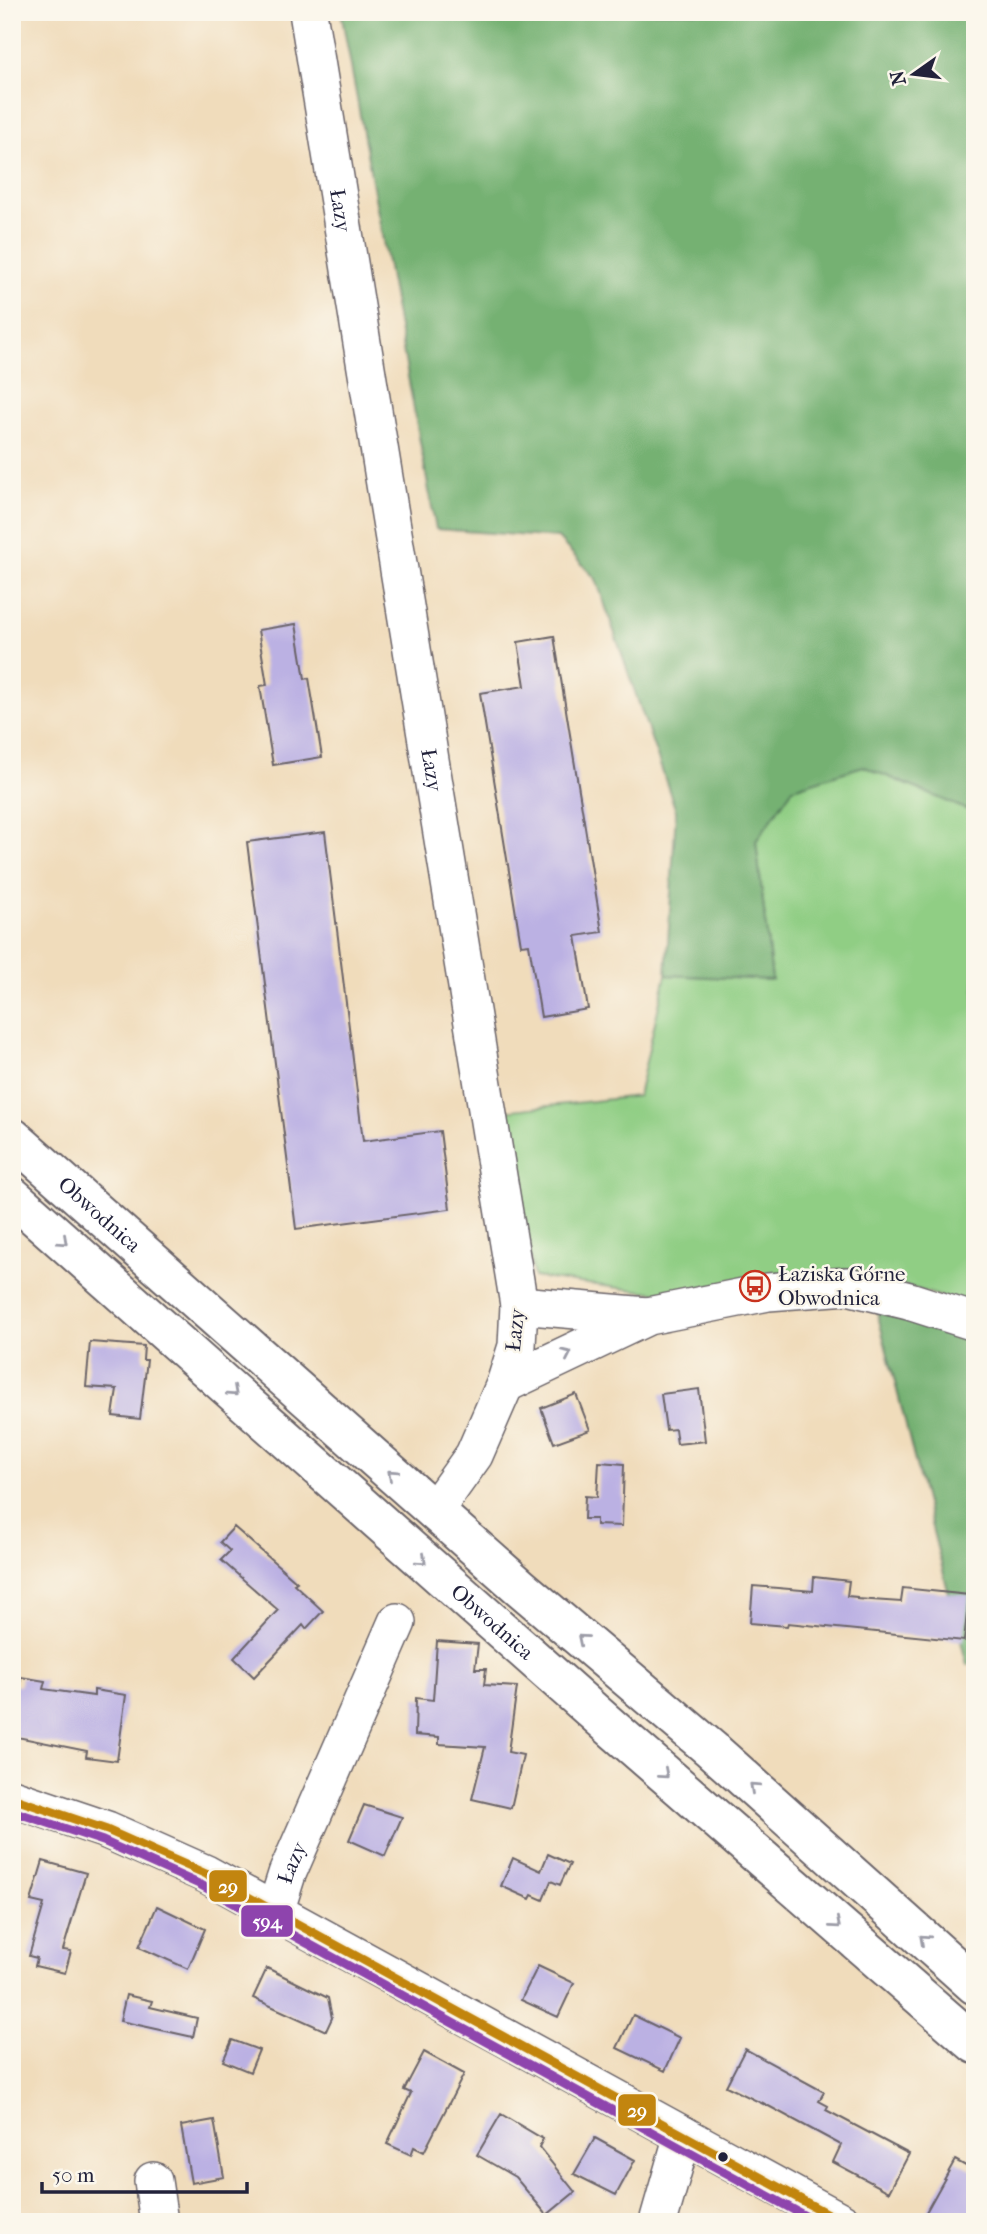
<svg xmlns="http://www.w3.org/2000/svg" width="987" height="2234" font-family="'IM FELL French Canon',serif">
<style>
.green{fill:#90ce84;stroke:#597860;stroke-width:2}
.forest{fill:#74b172;stroke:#4b6a56;stroke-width:2}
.building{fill:#bbb1e3}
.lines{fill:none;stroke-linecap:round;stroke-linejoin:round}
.minor-casing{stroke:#6a6368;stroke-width:40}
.major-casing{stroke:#6a6368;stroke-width:42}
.minor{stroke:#fff;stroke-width:37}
.major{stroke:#fff;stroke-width:38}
.bus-1-casing{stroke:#fbf7ec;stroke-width:14}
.bus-2-casing{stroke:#fbf7ec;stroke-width:14}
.bus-1{stroke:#c2850f;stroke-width:9}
.bus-2{stroke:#8e44ad;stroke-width:9}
.oneway{stroke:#9c9ca7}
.bus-dot{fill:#22223b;stroke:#fbf7ec;stroke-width:2.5}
.labels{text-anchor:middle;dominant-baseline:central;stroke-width:5;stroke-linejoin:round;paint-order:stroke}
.street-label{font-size:21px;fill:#22223b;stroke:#fbf7ec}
.poi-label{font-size:21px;fill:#22223b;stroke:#fbf7ec;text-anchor:start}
.line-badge{stroke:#fbf7ec;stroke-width:2.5}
.badge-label{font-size:19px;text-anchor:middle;font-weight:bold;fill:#fff}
</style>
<rect width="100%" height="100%" fill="#fbf7ec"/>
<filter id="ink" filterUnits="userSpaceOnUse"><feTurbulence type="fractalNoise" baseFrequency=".0143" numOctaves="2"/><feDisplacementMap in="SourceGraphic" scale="14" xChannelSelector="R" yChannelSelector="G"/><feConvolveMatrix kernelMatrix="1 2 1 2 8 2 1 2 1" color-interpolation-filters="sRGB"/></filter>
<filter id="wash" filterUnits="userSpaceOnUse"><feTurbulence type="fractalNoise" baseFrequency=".00686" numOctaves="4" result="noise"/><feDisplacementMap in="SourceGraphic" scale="28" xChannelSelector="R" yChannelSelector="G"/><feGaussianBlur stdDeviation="1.57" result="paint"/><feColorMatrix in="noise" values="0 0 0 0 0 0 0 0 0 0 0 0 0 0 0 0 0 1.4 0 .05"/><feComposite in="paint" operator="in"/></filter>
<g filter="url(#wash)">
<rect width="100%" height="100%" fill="#f0dcbb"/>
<path class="green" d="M 863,766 L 975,813 L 975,1307 L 850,1269 L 658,1293 L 534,1277 L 503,1111 L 638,1096 L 666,975 L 772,980 L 756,841 L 793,788 Z"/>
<path class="forest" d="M 341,12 L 975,12 L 975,813 L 863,766 L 793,788 L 756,841 L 772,980 L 666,975 L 676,811 L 596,579 L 558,538 L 436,529 Z
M 877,1312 L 975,1341 L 975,1665 L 967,1665 Z"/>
<g id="blocks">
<path class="building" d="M 296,624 L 305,679 L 309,678 L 322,757 L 273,765 L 260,686 L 267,685 L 258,630 Z
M 554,636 L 602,932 L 576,936 L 588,1009 L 541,1017 L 529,944 L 521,945 L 480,693 L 525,686 L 518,642 Z
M 325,832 L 363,1141 L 440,1131 L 450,1209 L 296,1229 L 247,842 Z
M 90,1342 L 144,1346 L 143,1360 L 147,1360 L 140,1419 L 113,1416 L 117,1389 L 86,1387 Z
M 699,1389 L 705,1441 L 677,1444 L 675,1429 L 666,1430 L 661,1394 Z
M 576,1394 L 590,1430 L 554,1443 L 541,1408 Z
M 599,1462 L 624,1464 L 622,1526 L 596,1525 L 596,1519 L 584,1519 L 585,1496 L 597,1497 Z
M 234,1527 L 297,1582 L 294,1584 L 323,1611 L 306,1629 L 303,1625 L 254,1677 L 234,1658 L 278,1610 L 221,1560 L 230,1551 L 220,1542 Z
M 814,1577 L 849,1581 L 847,1596 L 857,1597 L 857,1599 L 901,1602 L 903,1588 L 969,1595 L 964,1641 L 788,1623 L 787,1626 L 750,1623 L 753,1586 L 813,1591 Z
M 437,1641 L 478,1644 L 475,1669 L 486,1669 L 484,1685 L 517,1687 L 508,1752 L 523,1755 L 511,1808 L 472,1799 L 485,1747 L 439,1744 L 439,1737 L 415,1735 L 416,1698 L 433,1700 Z
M 21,1677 L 45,1681 L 43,1689 L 94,1696 L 94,1690 L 126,1695 L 117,1761 L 86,1757 L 87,1751 L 12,1736 L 12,1685 L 20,1686 Z
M 364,1805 L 402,1817 L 385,1856 L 349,1840 Z
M 548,1854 L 570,1864 L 560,1885 L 551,1881 L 543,1900 L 532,1895 L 530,1899 L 501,1886 L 513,1858 L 541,1871 Z
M 43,1861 L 86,1873 L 63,1950 L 71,1951 L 65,1973 L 35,1966 L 37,1958 L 29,1956 L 44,1904 L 31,1901 Z
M 157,1906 L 205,1929 L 188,1969 L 139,1947 Z
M 538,1966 L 574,1983 L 558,2017 L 521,2000 Z
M 267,1968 L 328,1998 L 332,2018 L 326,2031 L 253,1998 Z
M 126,1995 L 152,2001 L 150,2007 L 197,2018 L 193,2037 L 120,2021 Z
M 633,2015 L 680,2038 L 665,2071 L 617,2048 Z
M 232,2040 L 259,2050 L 250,2072 L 223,2061 Z
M 745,2049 L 824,2092 L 819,2101 L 828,2106 L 826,2110 L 909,2154 L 889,2192 L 833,2162 L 841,2145 L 763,2103 L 763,2104 L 726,2086 Z
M 424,2052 L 464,2074 L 424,2152 L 414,2147 L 411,2155 L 387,2144 L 411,2093 L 404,2090 Z
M 501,2114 L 543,2139 L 539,2147 L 575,2192 L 547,2215 L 515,2177 L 477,2155 Z
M 214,2120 L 224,2177 L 191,2183 L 181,2126 Z
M 595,2138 L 635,2160 L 616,2195 L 574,2174 Z
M 955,2160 L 975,2171 L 975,2222 L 938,2222 L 925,2214 Z"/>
</g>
</g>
<g filter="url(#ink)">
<use href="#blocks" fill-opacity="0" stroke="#6a6368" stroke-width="2"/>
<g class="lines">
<g class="minor-casing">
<g id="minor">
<path id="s1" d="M 308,12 L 519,1305 L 517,1346 L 505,1384 L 474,1455 L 434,1511"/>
<path d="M 519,1305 L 647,1316"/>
<path d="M 505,1384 L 648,1316 L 768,1292 L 848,1286 L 909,1301 L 975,1322"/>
<path d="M 12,1798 L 107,1830 L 206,1874 L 842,2222"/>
<path id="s2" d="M 275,1912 L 287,1874 L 397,1622"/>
<path d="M 153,2181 L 159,2222"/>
<path d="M 658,2222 L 683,2135"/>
</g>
</g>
<g class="major-casing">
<g id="major">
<path id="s3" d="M 12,1137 L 520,1587 L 711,1749 L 975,1985"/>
<path id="s4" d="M 12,1196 L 613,1729 L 975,2044"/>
</g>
</g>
<use href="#minor" class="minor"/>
<use href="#major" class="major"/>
<g class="bus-1-casing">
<path id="bus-1" d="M 12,1798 L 107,1830 L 206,1874 L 842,2222"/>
</g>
<g class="bus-2-casing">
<path id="bus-2" d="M 12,1811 L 103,1841 L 201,1885 L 816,2222"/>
</g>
<use href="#bus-1" class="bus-1"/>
<use href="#bus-2" class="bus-2"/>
</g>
<defs><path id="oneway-chevron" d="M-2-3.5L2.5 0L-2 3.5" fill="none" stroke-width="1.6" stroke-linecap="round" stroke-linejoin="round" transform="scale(1.75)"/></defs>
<g class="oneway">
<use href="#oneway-chevron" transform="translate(63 1241) rotate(42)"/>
<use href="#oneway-chevron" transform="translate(567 1354) rotate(-25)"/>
<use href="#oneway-chevron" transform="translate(233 1392) rotate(42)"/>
<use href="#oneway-chevron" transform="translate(392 1474) rotate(-138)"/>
<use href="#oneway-chevron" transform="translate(422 1560) rotate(42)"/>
<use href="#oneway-chevron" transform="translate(582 1639) rotate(-140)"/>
<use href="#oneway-chevron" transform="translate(664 1774) rotate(41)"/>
<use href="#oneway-chevron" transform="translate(754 1787) rotate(-138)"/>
<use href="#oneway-chevron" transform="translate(836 1924) rotate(41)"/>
<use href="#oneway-chevron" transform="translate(924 1939) rotate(-138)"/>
</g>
</g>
<defs>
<g id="bus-ring" transform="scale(1.575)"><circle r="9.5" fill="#fbf7ec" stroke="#c8321e" stroke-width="1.5"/><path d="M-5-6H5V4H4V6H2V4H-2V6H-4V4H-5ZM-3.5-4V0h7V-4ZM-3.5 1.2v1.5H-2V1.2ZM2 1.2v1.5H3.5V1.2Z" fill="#c8321e"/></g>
</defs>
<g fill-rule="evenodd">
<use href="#bus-ring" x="755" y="1286"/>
</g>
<circle class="bus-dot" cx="723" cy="2157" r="6"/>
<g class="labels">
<g class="street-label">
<text stroke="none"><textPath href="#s1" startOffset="201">Łazy</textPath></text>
<text stroke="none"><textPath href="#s1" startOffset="768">Łazy</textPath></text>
<text stroke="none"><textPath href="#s3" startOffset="117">Obwodnica</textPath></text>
<text transform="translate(515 1330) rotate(-84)">Łazy</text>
<text stroke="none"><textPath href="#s4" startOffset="642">Obwodnica</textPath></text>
<text stroke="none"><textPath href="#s2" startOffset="52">Łazy</textPath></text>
</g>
<g class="poi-label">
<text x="778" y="1274">Łaziska Górne<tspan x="778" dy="24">Obwodnica</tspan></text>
</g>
</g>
<g class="line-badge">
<rect x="208" y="1869" width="40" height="34" rx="7" fill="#c2850f"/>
<rect x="240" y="1904" width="54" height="34" rx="7" fill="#8e44ad"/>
<rect x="617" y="2093" width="40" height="34" rx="7" fill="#c2850f"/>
</g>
<g class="badge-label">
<text x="228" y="1893">29</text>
<text x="267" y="1928">594</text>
<text x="637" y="2117">29</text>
</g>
<rect width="987" height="2234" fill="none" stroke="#fbf7ec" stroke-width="42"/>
<g transform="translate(914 74) rotate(256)" stroke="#fbf7ec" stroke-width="5" paint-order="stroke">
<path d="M0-5L12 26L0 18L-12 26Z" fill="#22223b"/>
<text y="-10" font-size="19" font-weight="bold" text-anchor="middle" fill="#22223b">N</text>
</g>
<path d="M42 2182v10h205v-10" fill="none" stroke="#22223b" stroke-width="3.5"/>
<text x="52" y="2182" font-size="21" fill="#22223b" stroke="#fbf7ec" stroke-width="5" paint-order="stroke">50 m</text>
</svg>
